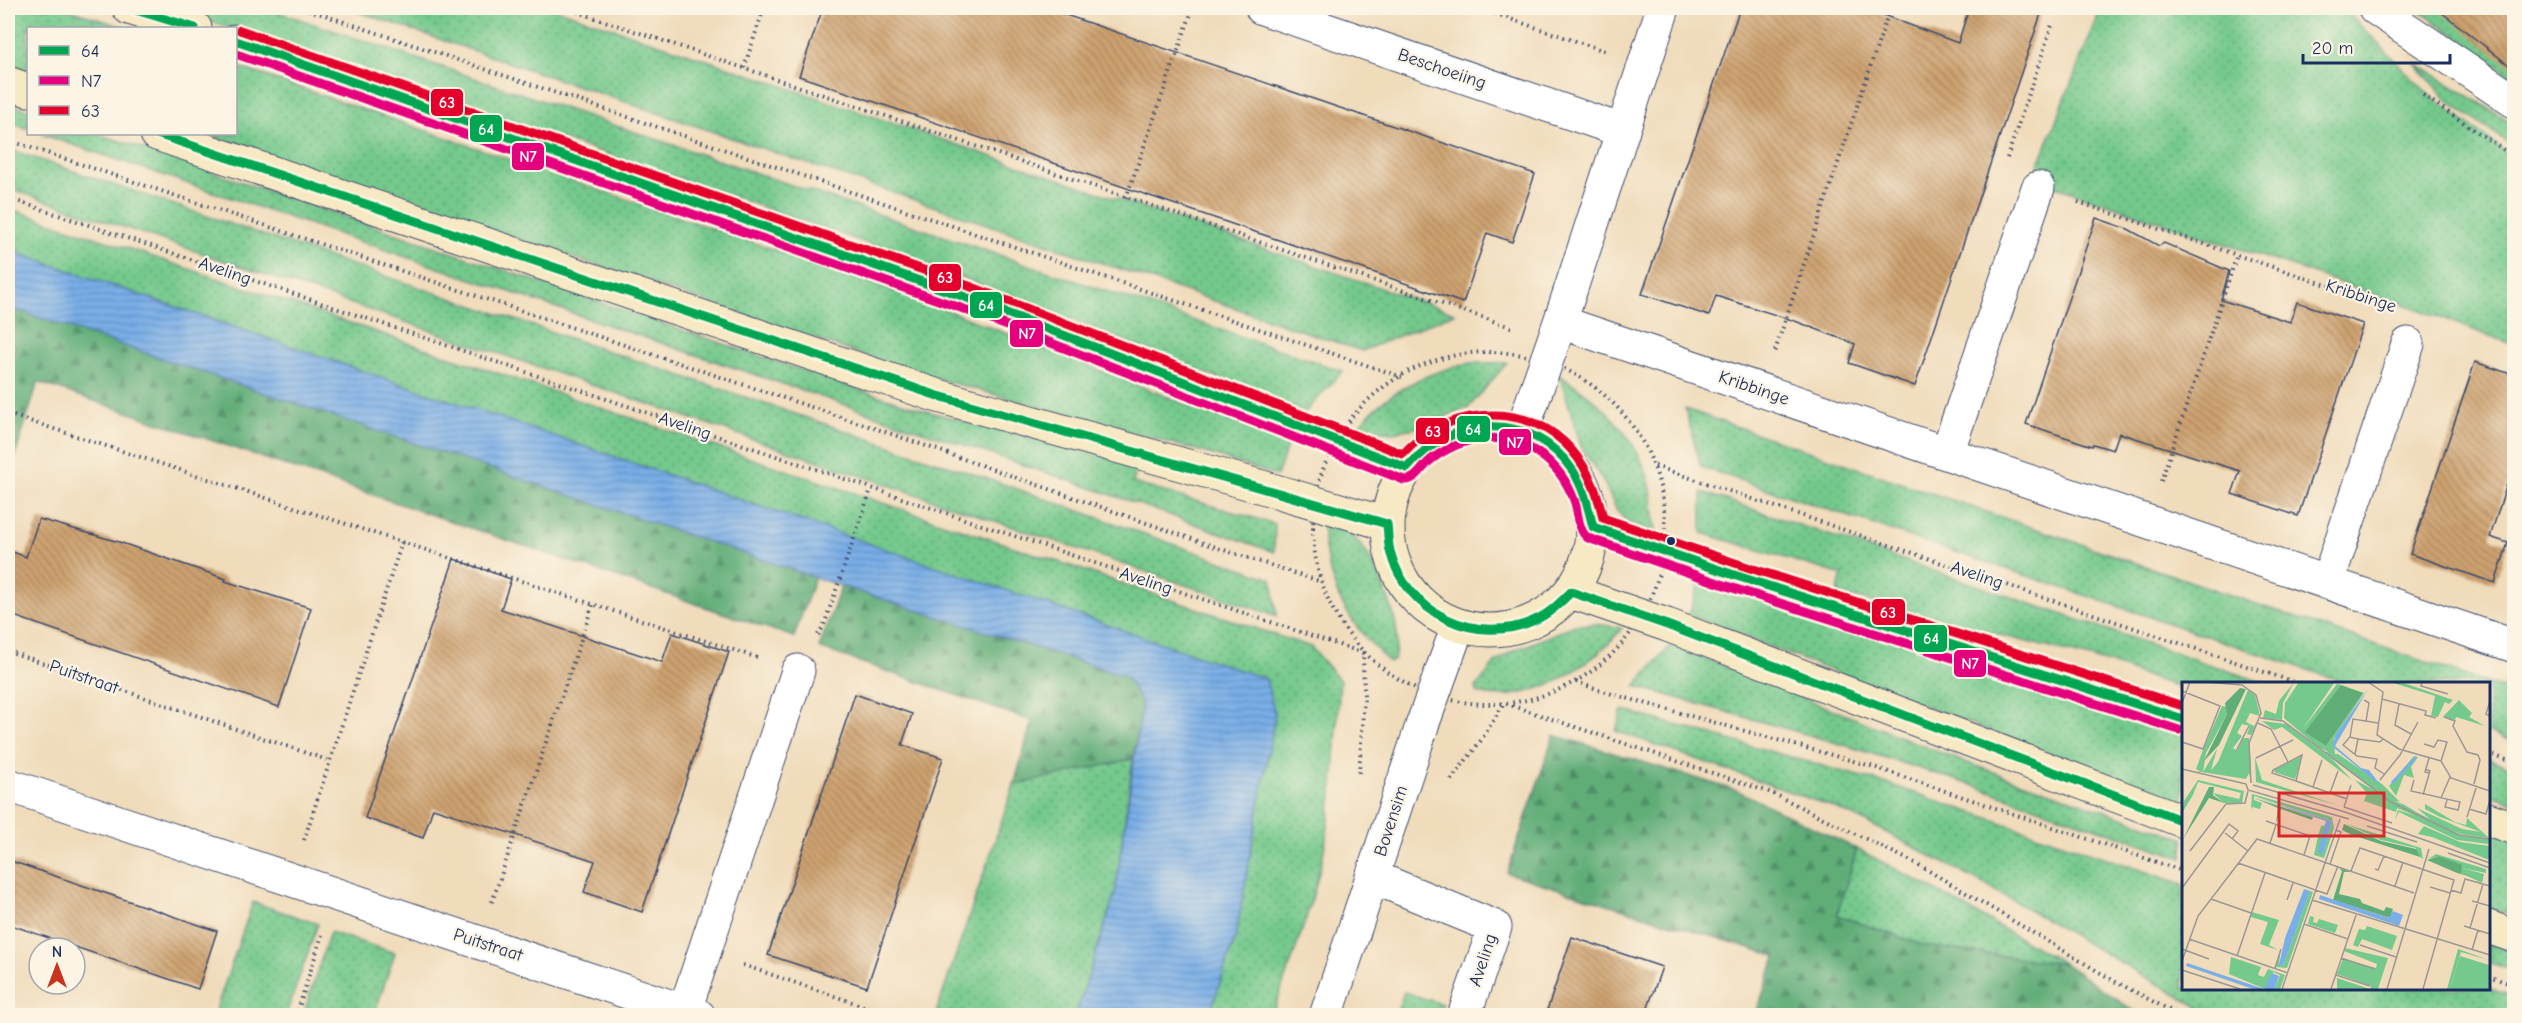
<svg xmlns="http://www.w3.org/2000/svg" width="2522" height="1023" font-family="'Comic Neue',sans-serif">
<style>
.grass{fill:url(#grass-dots);stroke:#487c75;stroke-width:1.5}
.forest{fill:url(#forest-firs);stroke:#3e6e6b;stroke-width:1.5}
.water{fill:url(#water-rules);stroke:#4a6ea2;stroke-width:1.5}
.building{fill:url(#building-back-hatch)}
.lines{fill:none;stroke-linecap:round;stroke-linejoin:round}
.street-casing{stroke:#3b496c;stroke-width:35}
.secondary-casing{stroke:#3b496c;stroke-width:35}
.path{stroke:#3b496c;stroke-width:4;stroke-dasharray:1.5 4.5;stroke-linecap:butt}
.street{stroke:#fff;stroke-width:33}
.secondary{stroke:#f7e9c3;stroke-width:33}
.bus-1-casing{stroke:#fcf5e5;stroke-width:14}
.bus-2-casing{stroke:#fcf5e5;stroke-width:14}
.bus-3-casing{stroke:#fcf5e5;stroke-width:14}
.bus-1{stroke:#00a651;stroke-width:9}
.bus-2{stroke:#e5007d;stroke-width:9}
.bus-3{stroke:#e4002b;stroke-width:9}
.bus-dot{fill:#1b2f5e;stroke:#fcf5e5;stroke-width:2}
.labels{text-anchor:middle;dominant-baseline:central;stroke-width:4.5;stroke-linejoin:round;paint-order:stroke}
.street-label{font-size:18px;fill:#1b2f5e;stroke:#fcf5e5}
.inset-river{fill:none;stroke:#79aee7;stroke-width:3}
.inset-road{fill:none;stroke:#9b9796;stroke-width:1.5}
.view{fill:#d62828;fill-opacity:0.15;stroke:#d62828;stroke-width:3}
.inset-edge{fill:none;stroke:#1b2f5e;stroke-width:3}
.line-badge{stroke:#fcf5e5;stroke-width:2}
.badge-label{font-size:16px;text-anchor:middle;font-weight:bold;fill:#fff}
</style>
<defs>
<pattern id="grass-dots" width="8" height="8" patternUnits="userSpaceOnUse" patternTransform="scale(1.5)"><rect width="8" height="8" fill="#75c98c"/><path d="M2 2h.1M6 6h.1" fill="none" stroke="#5fa476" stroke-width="1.8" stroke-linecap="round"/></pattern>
<pattern id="forest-firs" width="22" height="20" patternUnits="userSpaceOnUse" patternTransform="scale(1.5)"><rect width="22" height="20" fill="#60ad78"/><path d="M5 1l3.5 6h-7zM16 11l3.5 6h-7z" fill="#4e8d66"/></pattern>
<pattern id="water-rules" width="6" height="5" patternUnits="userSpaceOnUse" patternTransform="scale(1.5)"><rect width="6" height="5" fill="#79aee7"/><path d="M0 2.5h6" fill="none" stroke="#628ebe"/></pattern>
<pattern id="building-back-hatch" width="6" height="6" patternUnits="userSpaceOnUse" patternTransform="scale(1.5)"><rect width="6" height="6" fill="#cea26f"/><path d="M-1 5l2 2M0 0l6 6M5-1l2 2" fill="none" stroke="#a6845e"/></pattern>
</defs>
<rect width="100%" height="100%" fill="#fcf5e5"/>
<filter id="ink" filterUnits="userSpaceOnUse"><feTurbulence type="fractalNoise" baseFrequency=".0167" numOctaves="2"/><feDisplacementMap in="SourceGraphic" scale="12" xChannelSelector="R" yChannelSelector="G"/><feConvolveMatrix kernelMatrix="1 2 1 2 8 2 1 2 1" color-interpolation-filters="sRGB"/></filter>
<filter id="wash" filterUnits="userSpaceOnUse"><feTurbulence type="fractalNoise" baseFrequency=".008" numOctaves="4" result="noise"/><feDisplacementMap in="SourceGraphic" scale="24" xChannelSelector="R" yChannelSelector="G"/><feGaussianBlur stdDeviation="1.35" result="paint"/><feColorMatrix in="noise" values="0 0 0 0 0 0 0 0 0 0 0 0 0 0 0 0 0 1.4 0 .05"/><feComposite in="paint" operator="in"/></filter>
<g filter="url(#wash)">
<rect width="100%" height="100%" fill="#f0dcbb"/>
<path class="grass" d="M 8,8 L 64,8 L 126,28 L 28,28 L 28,73 L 8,66 Z
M 171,8 L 267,8 L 1343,371 L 1305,412 C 1200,372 1095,328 990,288 C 719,187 443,102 171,8 Z
M 347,8 L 553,8 L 1455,313 L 1362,351 Z
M 2101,8 L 2343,8 L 2430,96 L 2514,158 L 2514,345 L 2409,306 L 2033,179 Z
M 2415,8 L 2514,8 L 2514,80 L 2484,55 Z
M 2415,63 L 2514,124 L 2514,146 L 2448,102 Z
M 236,66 L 916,298 L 1211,414 L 1289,441 L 1277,476 L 1207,453 L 913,372 L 206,134 L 236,134 Z
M 8,103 L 28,110 L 28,129 L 8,122 Z
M 41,134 L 99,134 L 864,391 L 934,413 L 1138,464 L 1133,483 L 1275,524 L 1274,552 L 1130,501 Z
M 8,149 L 1006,485 L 1272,579 L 1277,616 L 8,188 Z
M 8,208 L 1311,647 L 1340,681 C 1336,736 1335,791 1325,845 C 1314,903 1292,960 1272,1015 L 1209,1015 L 1236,936 L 1266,679 L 8,250 Z
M 1471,363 L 1507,363 L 1468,408 L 1415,428 L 1393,432 L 1361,429 L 1359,425 C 1389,390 1426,372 1471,363 Z
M 1560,376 C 1601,400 1641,440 1651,490 C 1653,503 1654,518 1656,532 L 1629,523 L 1617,511 L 1604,483 L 1581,446 Z
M 1685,409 L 2514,692 L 2514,742 L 2488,732 L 2488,684 L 2350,684 L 1701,467 Z
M 1702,492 L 2267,684 L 2183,684 L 2183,689 L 2102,661 L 1837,593 L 1842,575 L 1702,533 Z
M 1326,519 C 1340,526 1353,534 1362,547 C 1377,566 1397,613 1397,638 C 1397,645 1395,653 1394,661 L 1389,662 C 1343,618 1327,586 1322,522 Z
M 1700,581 L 2183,727 L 2183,804 L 1832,671 L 1689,615 Z
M 1597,624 L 1622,628 C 1591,667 1530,706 1477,693 L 1476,687 L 1495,663 L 1511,652 L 1575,625 Z
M 1671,645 L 1959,760 L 2183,838 L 2183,858 L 1975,786 L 1851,747 L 1635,686 Z
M 1622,710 L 1891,785 L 2183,884 L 2183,988 L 2488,988 L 2514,997 L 2514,1015 L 2212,1015 L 1984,884 L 1874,826 L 1836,808 L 1616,731 Z
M 2488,758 L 2514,770 L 2514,803 L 2488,794 Z
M 1133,759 L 1115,894 L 1076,1015 L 935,1016 L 1014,785 Z
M 2488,830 L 2514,839 L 2514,916 L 2488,907 Z
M 1857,849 L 1924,884 L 2065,964 L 1925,946 L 1837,915 Z
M 253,902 L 318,924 L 286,1015 L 214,1015 Z
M 330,932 L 395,953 L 374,1015 L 303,1015 Z
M 2488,943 L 2514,952 L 2514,971 L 2488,962 Z
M 1404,992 L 1442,1004 L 1438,1015 L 1396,1015 Z"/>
<path class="forest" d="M 8,307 L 815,577 L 794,637 L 38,382 L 8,479 Z
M 841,586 L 1126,676 L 1142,704 L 1133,759 L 1014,785 L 1032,721 L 819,648 Z
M 1554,735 L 1738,791 L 1857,849 L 1837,915 L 1925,946 L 2065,964 L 2140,1015 L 1764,1016 L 1756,1013 L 1776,956 L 1507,873 Z"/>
<path class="water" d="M 8,250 L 1266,679 L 1275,715 L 1236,936 L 1209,1015 L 1076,1015 L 1115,894 L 1142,704 L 1126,676 L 841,586 L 8,307 Z"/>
<g id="blocks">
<path class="building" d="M 823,8 L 1045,8 L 1535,174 L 1512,242 L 1487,233 L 1463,303 L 799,76 Z
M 1740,8 L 1885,8 L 1883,15 L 1958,43 L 1969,8 L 2043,8 L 1915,386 L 1849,363 L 1855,344 L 1795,321 L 1716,296 L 1709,316 L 1642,294 Z
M 2436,8 L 2514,8 L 2514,69 Z
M 2096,218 L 2128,229 L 2159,246 L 2164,243 L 2229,271 L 2221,300 L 2290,322 L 2297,302 L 2363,324 L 2298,516 L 2232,494 L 2240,471 L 2119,433 L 2113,450 L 2093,444 L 2092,446 L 2026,424 Z
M 2475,362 L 2514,375 L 2514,462 L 2490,537 L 2508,543 L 2495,583 L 2410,554 Z
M 39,519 L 119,542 L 226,579 L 225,581 L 311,608 L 279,707 L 8,614 L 8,550 L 26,557 Z
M 454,559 L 511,579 L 501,609 L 662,662 L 672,633 L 729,652 L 642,912 L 584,892 L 595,861 L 433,808 L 423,838 L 365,818 Z
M 855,694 L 912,714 L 902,745 L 943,758 L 867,987 L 768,955 Z
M 8,860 L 217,931 L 198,989 L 8,924 Z
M 1572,937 L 1662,967 L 1645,1016 L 1545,1016 Z"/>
</g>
</g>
<g filter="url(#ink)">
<use href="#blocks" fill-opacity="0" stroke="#3b496c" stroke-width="1.5"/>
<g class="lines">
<g class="street-casing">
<path id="street" d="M 1262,8 L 1623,131
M 2375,8 L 2514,101
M 1560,322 L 2514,646
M 1522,431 L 1560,322 L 1663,8
M 1947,453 L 2038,188
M 2327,583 L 2408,344
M 8,785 L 699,1016
M 1373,877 L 1495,927 L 1464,1016
M 685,1010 L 798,671
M 1326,1016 L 1423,723 L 1458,626"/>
</g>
<g class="secondary-casing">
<path id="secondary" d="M 129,8 L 195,28
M 236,41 L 965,297 L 1407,468
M 8,83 L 28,90
M 157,134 L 935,395 L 1262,487 L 1387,524
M1388 528a102 102 0 1 1 204 0a102 102 0 1 1-204 0Z
M 1593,527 C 1788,597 1987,654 2183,719
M 1571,592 L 1667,625 L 2183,821
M 2488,819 L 2514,828
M 2488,927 L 2514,936"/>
</g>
<path class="path" d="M 303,8 L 1402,377
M 566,8 L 1514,328
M 1478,8 L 1605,51
M 744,68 L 764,8
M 2423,95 L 2514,157
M 8,140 L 880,430 L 1227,551 L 1322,582
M 2007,158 L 2053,22
M 8,198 L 1363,653 L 1364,698 L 1359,773
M 1126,198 L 1193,8
M 2078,202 L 2390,306
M 1775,351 L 1890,8
M1313 528a176 176 0 1 1 352 0a176 176 0 1 1-352 0Z
M 8,414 L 758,658
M 1655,466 L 2300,684
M 2161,481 L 2237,255
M 818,635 L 824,625 L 871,489
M 8,651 L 330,761
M 1576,682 L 1612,694 L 1871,766 L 2183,871
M 2488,753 L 2514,763
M 1451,780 L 1482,739 L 1504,703 L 1772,793 L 1919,865 L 2116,982 L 2181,1016
M 304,840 L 402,542
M 492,902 L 593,604
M 743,965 L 893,1016
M 2488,976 L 2514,985
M 8,1014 L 12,1016
M 296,1016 L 322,935"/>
<use href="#street" class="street"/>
<use href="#secondary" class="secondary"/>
<g class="bus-1-casing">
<path id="bus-1" d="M 129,8 L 195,28
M 236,41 L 965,297 L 1407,468 C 1452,415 1532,410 1573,471 C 1584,488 1588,507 1593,527 L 1740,577 L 2183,719
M 157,134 L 935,395 L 1387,524 C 1388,533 1388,543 1390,551 C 1406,613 1477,647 1535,620 C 1549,614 1560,603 1571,592 L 1667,625 L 2183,821"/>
</g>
<g class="bus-2-casing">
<path id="bus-2" d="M 236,54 L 961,308 L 1404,480 C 1417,481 1422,466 1432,459 C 1447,448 1468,438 1487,438 C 1528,438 1560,462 1574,500 C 1579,512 1577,530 1588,538 L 1736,589 L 2179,730"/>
</g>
<g class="bus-3-casing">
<path id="bus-3" d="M 240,30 L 969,286 L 1403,454 C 1443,409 1519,400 1564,442 C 1586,463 1597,489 1603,518 L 1744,566 L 2183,706"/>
</g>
<use href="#bus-1" class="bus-1"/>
<use href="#bus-2" class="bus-2"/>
<use href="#bus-3" class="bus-3"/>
</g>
</g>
<circle class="bus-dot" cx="1671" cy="541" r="5"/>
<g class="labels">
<g class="street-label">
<text transform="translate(1442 69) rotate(19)">Beschoeiing</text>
<text transform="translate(225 271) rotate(19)">Aveling</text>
<text transform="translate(2361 296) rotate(18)">Kribbinge</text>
<text transform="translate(1754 388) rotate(19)">Kribbinge</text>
<text transform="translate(685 426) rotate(19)">Aveling</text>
<text transform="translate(1977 575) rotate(19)">Aveling</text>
<text transform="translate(1146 581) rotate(18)">Aveling</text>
<text transform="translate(84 677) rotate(19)">Puitstraat</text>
<text transform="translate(1391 821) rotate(-72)">Bovensim</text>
<text transform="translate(488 945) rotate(18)">Puitstraat</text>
<text transform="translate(1483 960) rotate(-72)">Aveling</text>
</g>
</g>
<g transform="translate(2182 682)">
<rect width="308" height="308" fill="#f0dcbb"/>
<path d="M 112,0 L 101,21 L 100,38 L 81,36 L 83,28 L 94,32 L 97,19 ZM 117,0 L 152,1 L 120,48 L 155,2 L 159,3 L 124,50 L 144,64 L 181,11 L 152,0 L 182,11 L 152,56 L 153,73 L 136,65 L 102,36 L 103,21 ZM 208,0 L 219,0 L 271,18 L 267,22 L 263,20 L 256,35 L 249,34 L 253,14 ZM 66,8 L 73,13 L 78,34 L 68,31 L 64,40 L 72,44 L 75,40 L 69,53 L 65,52 L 68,44 L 60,42 L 55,51 L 60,54 L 51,66 L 55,69 L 61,56 L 67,56 L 69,86 L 67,96 L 67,91 L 64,97 L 13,89 L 18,89 L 14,87 L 21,68 L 40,24 L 46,25 L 45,32 L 24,71 L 21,90 L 35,67 L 29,88 L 36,80 ZM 277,18 L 290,31 L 287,35 L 303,44 L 274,35 L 273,38 L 261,35 L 254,42 ZM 80,39 L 104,42 L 150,77 L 170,98 L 100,45 L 92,48 ZM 141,69 L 156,72 L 200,102 L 218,120 L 204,117 ZM 120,74 L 113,97 L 92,90 L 93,87 ZM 232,74 L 236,75 L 229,85 L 232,96 L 222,93 L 214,114 L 207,104 ZM 73,75 L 80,98 L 158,124 L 74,100 ZM 16,98 L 62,109 L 60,121 L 42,121 L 31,111 L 57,117 L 59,111 L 16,100 L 11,113 L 0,131 L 2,119 ZM 173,98 L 280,154 L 307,157 L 307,162 L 275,158 L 217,130 L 213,138 L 216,128 L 234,134 L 215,126 L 214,130 L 182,119 L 185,111 ZM 70,112 L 150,135 L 152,146 L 142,176 L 132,173 L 136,154 L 139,144 L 144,143 L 141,171 L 150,139 L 72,114 L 72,118 L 80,121 L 78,127 L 70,125 L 69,128 ZM 207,118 L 221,122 L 251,140 L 235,126 L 280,147 L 299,150 L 258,135 L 243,127 L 243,122 L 273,140 L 284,143 L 285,136 L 307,156 L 278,152 L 239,135 ZM 164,142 L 239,166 L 241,177 L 234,172 L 234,166 L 199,158 ZM 242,144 L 278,160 L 307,164 L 307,178 L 250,155 L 226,150 L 236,152 ZM 254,172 L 304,187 L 304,191 L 280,186 L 302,192 L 300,201 L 279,191 L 278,183 L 257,174 L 246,177 ZM 128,209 L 131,210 L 105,286 L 94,285 L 99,266 L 97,282 L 101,284 ZM 70,230 L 97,238 L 87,263 L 96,268 L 78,262 L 86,240 L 69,235 ZM 128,234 L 132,235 L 131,240 L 135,241 L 137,237 L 156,243 L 153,251 L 126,242 ZM 185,244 L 215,254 L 210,268 L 180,257 L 176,265 L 171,263 L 177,247 L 183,248 ZM 163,266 L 206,276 L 196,307 L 155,307 L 155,296 L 188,307 L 189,304 L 155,292 L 161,277 L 194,286 L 195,282 L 162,269 ZM 276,267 L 307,278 L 279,270 L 268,307 L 265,307 ZM 49,275 L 79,285 L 76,293 L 82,295 L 86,287 L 103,293 L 98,307 L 93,307 L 98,293 L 91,290 L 83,307 L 47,292 Z" fill="#75c98c"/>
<path d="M 159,3 L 181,11 L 144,64 L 123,50 ZM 58,6 L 64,7 L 37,63 L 22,79 L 45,32 L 43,21 ZM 27,105 L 32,105 L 31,113 L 42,121 L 27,116 L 1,157 ZM 72,116 L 131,135 L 130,138 L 99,127 L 94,141 L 96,126 ZM 162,142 L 199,159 L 234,167 L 238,175 L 170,153 L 160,148 ZM 257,174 L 280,183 L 279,191 L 294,196 L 275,191 L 245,178 ZM 157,186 L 169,190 L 162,190 L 157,212 L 178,217 L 180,221 L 202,229 L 204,225 L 211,227 L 208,236 L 151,218 L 160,189 Z" fill="#60ad78"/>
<path d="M 278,274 L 307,283 L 307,307 L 268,307 Z" fill="#75c98c"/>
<path d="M 186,7 L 153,64 L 179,86 L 187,88 L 199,104 L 151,65 L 153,54 ZM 72,115 L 150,139 L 141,172 L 136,170 L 144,139 ZM 122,207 L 128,209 L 101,284 L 97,283 L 103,256 ZM 138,213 L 207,236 L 211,229 L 221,233 L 217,244 L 137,217 ZM 5,281 L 82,307 L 90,291 L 97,294 L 93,307 L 71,307 L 4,284 Z" fill="#79aee7"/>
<path class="inset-river" d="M 210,101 L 233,76"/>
<path class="inset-road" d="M 24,0 L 60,3 L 74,13 L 79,31 L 67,61 L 69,101M 186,0 L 201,10 L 195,53 L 217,67 L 259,79 L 269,96 L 308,109M 240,0 L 239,4 L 266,12M 0,9 L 38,24 L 21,67 L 0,60M 200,17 L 244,29 L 243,33 L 254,36M 182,18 L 187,21 L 184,39M 308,19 L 304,32 L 308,34M 0,21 L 8,0M 217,22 L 213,43 L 229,52M 262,35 L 273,39 L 271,44 L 285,70 L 296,73 L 298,78 L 292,102M 78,36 L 101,39 L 209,120 L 277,153 L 308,157M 76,41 L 89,47 L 106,80M 196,41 L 171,37 L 168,55 L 161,63 L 175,74 L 195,77 L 193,86 L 202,92M 168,55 L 176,57 L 173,72M 176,57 L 198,60 L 201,57M 242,62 L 252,65 L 256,58 L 265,60 L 259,79M 54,69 L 67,44M 120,73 L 114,99 L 90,91 L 91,88 ZM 74,76 L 111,58M 247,76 L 243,90 L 247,91M 0,87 L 64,102M 198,98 L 218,73 L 236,40M 232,98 L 229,109 L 278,120 L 276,128 L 263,125 L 265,118M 114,99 L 165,117M 64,102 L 66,108 L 167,137M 71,103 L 160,129 L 308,181M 131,105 L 140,78M 148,111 L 156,89M 241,113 L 248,89 L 243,87M 259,116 L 268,95M 162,125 L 210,141M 162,125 L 169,103M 287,127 L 304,132 L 308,118M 285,135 L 294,106M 84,139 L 128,154 L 122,173M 185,144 L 235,160M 43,151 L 66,169M 88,161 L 94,143M 8,169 L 44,122 L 63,121 L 66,109M 266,171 L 308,186M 56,181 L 145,212 L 156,184M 148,182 L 159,150 L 154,148M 193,187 L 196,188 L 202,174M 169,189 L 178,166 L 272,198 L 241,307M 213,204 L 221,180M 248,205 L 268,211M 0,206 L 47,142 L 56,149 L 50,157M 269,208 L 279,211 L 283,197 L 308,204M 29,217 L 69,231M 105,218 L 111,201M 130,218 L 308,273M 290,219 L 308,224M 122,242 L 166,257M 282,244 L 308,252M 288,246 L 301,202M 7,257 L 106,291M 178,263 L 214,275M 0,267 L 27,277M 290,268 L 296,248M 55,274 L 83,191M 159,276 L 193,287M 0,279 L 16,234 L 75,157 L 232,211M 93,286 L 99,267M 0,288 L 58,307M 154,293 L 188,304M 100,307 L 158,137M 149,307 L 174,233M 205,307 L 247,167"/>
<path class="view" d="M 97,111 L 202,111 L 202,154 L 97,154 Z"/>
<rect width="308" height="308" class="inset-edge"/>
</g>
<g class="line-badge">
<rect x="430" y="88" width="34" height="29" rx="6" fill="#e4002b"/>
<rect x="469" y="114" width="34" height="29" rx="6" fill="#00a651"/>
<rect x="511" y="142" width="34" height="29" rx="6" fill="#e5007d"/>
<rect x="928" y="263" width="34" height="29" rx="6" fill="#e4002b"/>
<rect x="969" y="291" width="34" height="28" rx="6" fill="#00a651"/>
<rect x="1009" y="319" width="35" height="29" rx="6" fill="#e5007d"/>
<rect x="1456" y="415" width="35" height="28" rx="6" fill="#00a651"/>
<rect x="1415" y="417" width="35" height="28" rx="6" fill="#e4002b"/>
<rect x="1498" y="428" width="34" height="28" rx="6" fill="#e5007d"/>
<rect x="1871" y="598" width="35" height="28" rx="6" fill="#e4002b"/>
<rect x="1913" y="624" width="35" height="29" rx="6" fill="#00a651"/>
<rect x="1953" y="649" width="34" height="29" rx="6" fill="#e5007d"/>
</g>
<g class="badge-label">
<text x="447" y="108">63</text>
<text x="486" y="135">64</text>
<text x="528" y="162">N7</text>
<text x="945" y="283">63</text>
<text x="986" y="311">64</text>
<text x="1027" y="339">N7</text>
<text x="1473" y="435">64</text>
<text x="1433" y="437">63</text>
<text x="1515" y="448">N7</text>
<text x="1888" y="618">63</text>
<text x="1931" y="644">64</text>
<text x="1970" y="669">N7</text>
</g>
<rect width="2522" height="1023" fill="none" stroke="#fcf5e5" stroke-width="30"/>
<rect x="27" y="27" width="210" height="108" fill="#fcf5e5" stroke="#a2a6af" stroke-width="1.5"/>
<rect x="39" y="46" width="30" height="9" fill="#00a651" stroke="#a2a6af" stroke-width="1.5"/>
<text x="81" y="57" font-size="18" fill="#1b2f5e">64</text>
<rect x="39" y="76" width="30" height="9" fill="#e5007d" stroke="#a2a6af" stroke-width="1.5"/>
<text x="81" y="87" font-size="18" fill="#1b2f5e">N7</text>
<rect x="39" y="106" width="30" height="9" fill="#e4002b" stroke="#a2a6af" stroke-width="1.5"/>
<text x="81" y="117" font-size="18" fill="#1b2f5e">63</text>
<g transform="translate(57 966)"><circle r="28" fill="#fcf5e5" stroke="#a2a6af" stroke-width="1.5"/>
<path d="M0-4.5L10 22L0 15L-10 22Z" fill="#c8321e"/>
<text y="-9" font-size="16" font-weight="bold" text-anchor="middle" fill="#1b2f5e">N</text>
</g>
<path d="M2303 54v9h147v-9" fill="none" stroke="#1b2f5e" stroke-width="3"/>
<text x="2312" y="54" font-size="18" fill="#1b2f5e" stroke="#fcf5e5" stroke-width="4.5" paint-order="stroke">20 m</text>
</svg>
